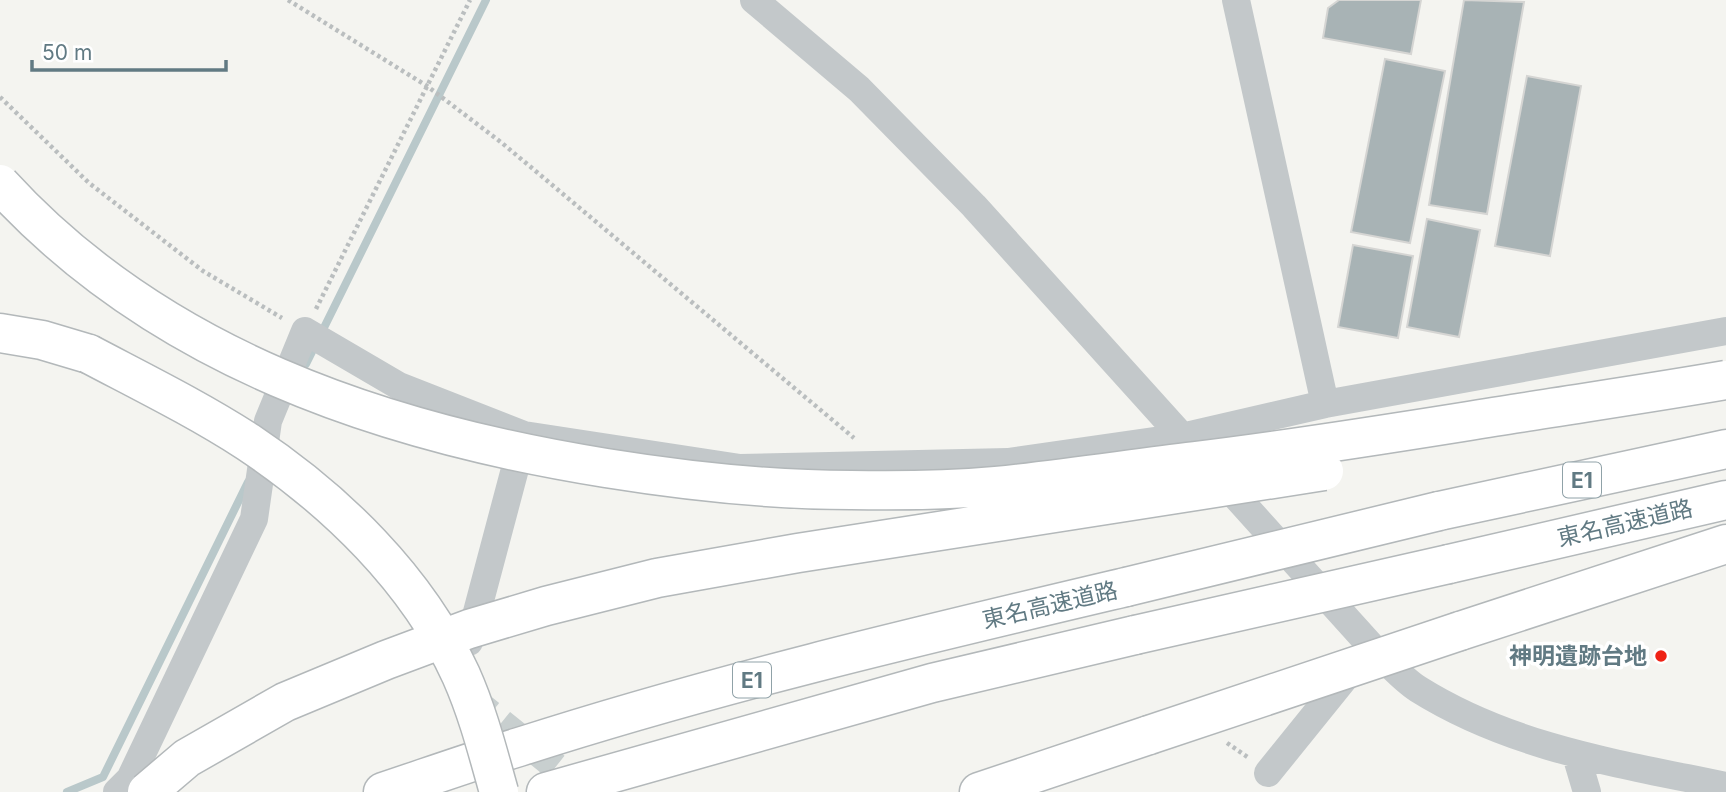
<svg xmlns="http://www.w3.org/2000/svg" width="1726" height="792" font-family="Inter,'Noto Sans JP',sans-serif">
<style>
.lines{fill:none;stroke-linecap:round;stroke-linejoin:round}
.stream{stroke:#b9c8ca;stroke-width:8}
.building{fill:#a8b3b5;stroke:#d5d5d3;stroke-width:2}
.minor-tunnel{stroke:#c8cfcf;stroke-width:28;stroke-dasharray:28 14;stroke-linecap:butt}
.highway-casing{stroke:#b3b8ba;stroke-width:41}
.path{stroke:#babebf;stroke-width:4.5;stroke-dasharray:3.5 3.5;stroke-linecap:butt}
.minor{stroke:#c3c8ca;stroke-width:28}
.highway{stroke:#fff;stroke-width:38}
.highway-bridge-casing{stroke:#b3b8ba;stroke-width:41;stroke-linecap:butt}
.highway-bridge{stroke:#fff;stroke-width:38}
.poi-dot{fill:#ef2215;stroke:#fff;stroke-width:2.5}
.labels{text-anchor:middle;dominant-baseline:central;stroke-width:7;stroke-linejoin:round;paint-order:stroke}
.shield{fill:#fff;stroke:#90a2a8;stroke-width:2}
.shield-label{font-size:21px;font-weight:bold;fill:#617a83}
.street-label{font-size:23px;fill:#617a83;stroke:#fff}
.poi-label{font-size:23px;font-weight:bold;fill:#617a83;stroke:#fff;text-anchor:end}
</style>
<rect width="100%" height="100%" fill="#f4f4f0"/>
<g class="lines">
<path class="stream" d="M 306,364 L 486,0
M 67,792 L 103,777 L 248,482"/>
</g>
<path class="building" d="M 1339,0 L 1421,0 L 1411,54 L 1323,38 L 1328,8 Z
M 1464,0 L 1524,2 L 1487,214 L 1429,205 Z
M 1385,59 L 1445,71 L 1410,243 L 1351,232 Z
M 1527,76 L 1581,86 L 1550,256 L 1495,246 Z
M 1427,219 L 1480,230 L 1459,337 L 1407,327 Z
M 1353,245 L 1413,256 L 1398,338 L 1338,327 Z"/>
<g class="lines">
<path class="minor-tunnel" d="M 473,693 L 478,704 L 587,792"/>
<g class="highway-casing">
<path id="highway" d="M 0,333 L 42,340 L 89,354
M 1439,511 L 1726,449
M 1449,564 L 1726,500
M 1460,631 L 1726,544
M 383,792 C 428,777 473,761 519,747 C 718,683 923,635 1126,587
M 546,792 L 932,683 L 1135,635
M 979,792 L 1149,735"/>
</g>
<path class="path" d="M 288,0 L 427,86 L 502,143 L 854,438
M 0,97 L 89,183 L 203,271 L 282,318
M 316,309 L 470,0
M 1227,743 L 1249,758"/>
<path class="minor" d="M 754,0 L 859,89 L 974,206 L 1371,646 C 1386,660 1401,678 1418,689 C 1512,748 1620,764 1726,786
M 1236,0 L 1325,404
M 469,642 L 524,435
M 1576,755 L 1587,792
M 1268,773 L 1356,664
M 117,792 L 130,779 L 254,519 L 268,421 L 305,331 L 399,386 L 524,435 L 740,468 L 1008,462 L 1182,437 L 1325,404 L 1726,331"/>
<use href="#highway" class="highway"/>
<g class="highway-bridge-casing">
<path id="highway-bridge" d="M 0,184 C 158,357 381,432 606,468 C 687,481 768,490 851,490 C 899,491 949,490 996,486 C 1063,479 1129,469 1195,461 C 1304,448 1411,430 1519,413 C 1588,402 1657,392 1726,380
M 89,354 C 142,382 197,409 248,442 C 335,500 417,579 461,675 C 478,713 488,753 499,792
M 1126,587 L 1439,511
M 1135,635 L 1449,564
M 1149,735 L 1460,631
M 147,792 L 187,758 L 285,702 L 386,660 L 469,629 L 546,606 L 657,578 L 798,553 L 1324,471"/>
</g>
<use href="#highway-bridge" class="highway-bridge"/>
</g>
<circle class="poi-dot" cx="1661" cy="656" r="7"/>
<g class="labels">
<g class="shield">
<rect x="1563" y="462.5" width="38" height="35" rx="5"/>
<rect x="733" y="662.5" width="38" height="35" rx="5"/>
</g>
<g class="shield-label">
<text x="1582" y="480">E1</text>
<text x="752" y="680">E1</text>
</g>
<g class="street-label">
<text transform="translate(1625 523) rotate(-13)">東名高速道路</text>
<text transform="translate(1050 605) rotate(-13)">東名高速道路</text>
</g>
<g class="poi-label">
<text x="1647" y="656">神明遺跡台地</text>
</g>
</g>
<path d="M32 60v10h194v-10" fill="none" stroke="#617a83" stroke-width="3.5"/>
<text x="42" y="60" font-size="21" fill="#617a83" stroke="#ffffff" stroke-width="5" paint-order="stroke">50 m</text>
</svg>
